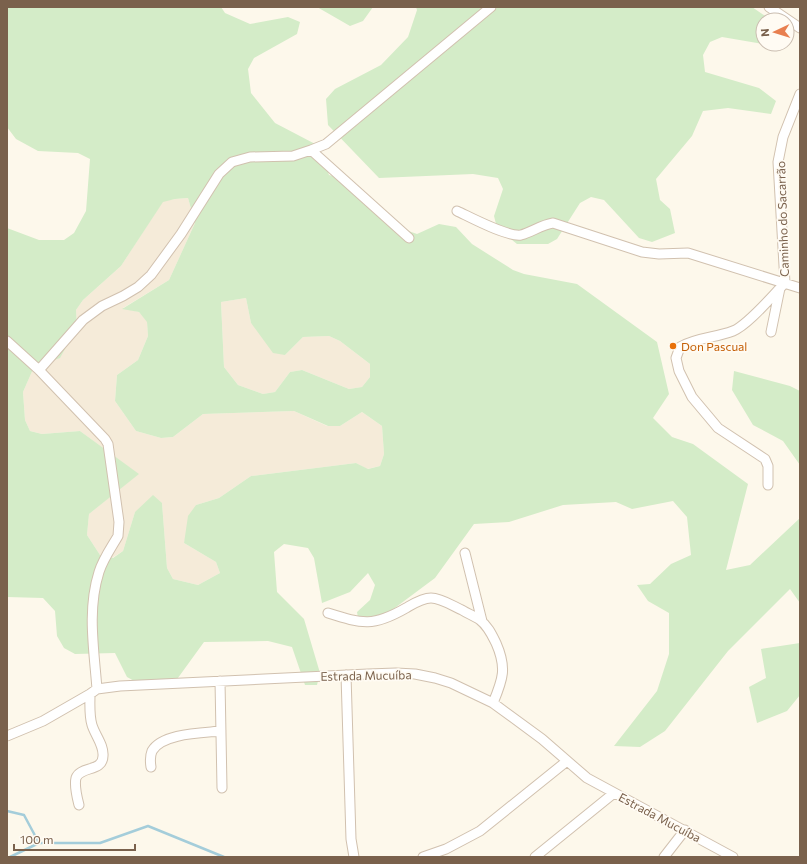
<svg xmlns="http://www.w3.org/2000/svg" width="807" height="864" font-family="Commissioner,sans-serif">
<style>
.residential{fill:#f5ebd9}
.green{fill:#d4ecc8;fill-rule:evenodd}
.lines{fill:none;stroke-linecap:round;stroke-linejoin:round}
.stream{stroke:#a4cdda;stroke-width:2.5}
.minor-casing{stroke:#d1c1af;stroke-width:11}
.minor{stroke:#fff;stroke-width:9}
.food-dot{fill:#e8710a;stroke:#fffbf3;stroke-width:1.5}
.labels{text-anchor:middle;dominant-baseline:central;stroke-width:3.5;stroke-linejoin:round;paint-order:stroke}
.street-label{font-size:12px;fill:#7a614c;stroke:#fffbf3}
.food-label{font-size:12px;fill:#c56008;stroke:#fffbf3;text-anchor:start}
</style>
<rect width="100%" height="100%" fill="#fdf8eb"/>
<path class="residential" d="M 188,198 L 195,223 L 169,280 L 123,308 L 139,312 L 147,321 L 148,336 L 138,360 L 117,375 L 115,401 L 136,431 L 161,438 L 173,437 L 203,414 L 294,411 L 327,426 L 340,426 L 362,412 L 382,426 L 384,454 L 380,466 L 367,469 L 356,463 L 251,476 L 219,498 L 196,505 L 184,543 L 216,562 L 220,573 L 198,585 L 173,579 L 167,568 L 162,503 L 135,512 L 123,551 L 112,558 L 100,555 L 87,535 L 89,514 L 138,474 L 80,431 L 42,434 L 30,431 L 25,420 L 23,392 L 34,367 L 77,327 L 76,310 L 83,300 L 121,266 L 163,201 L 175,199 Z
M 246,298 L 251,323 L 285,355 L 303,337 L 329,336 L 340,341 L 370,364 L 370,377 L 362,387 L 349,389 L 302,370 L 290,372 L 275,392 L 263,394 L 238,385 L 224,367 L 221,302 Z"/>
<path class="green" d="M 7,7 L 221,7 L 225,13 L 250,24 L 288,17 L 300,22 L 297,34 L 254,58 L 248,69 L 251,93 L 275,123 L 319,146 L 329,175 L 345,179 L 394,226 L 417,234 L 439,224 L 456,227 L 472,244 L 513,270 L 524,274 L 577,284 L 657,342 L 669,394 L 653,418 L 672,437 L 693,444 L 748,484 L 726,570 L 750,565 L 800,518 L 800,603 L 790,589 L 728,651 L 665,731 L 640,747 L 614,746 L 657,691 L 669,654 L 669,613 L 648,601 L 637,585 L 650,584 L 671,564 L 691,555 L 687,517 L 673,501 L 632,509 L 616,502 L 563,505 L 509,522 L 474,524 L 435,578 L 388,613 L 374,618 L 358,618 L 357,612 L 370,600 L 375,585 L 368,573 L 350,592 L 322,603 L 314,558 L 308,548 L 284,544 L 274,552 L 277,592 L 304,619 L 320,673 L 317,685 L 305,685 L 292,647 L 268,641 L 204,642 L 175,682 L 149,689 L 127,677 L 115,653 L 75,654 L 64,648 L 57,636 L 55,611 L 43,598 L 7,597 L 7,228 L 39,240 L 64,240 L 74,233 L 86,211 L 90,159 L 78,153 L 38,151 L 16,139 L 7,127 ZM 188,198 L 195,223 L 169,280 L 122,309 L 139,312 L 147,322 L 148,336 L 138,360 L 117,375 L 115,401 L 136,431 L 161,438 L 173,437 L 203,414 L 294,411 L 328,426 L 340,426 L 362,412 L 382,426 L 384,454 L 380,466 L 368,469 L 356,463 L 251,476 L 219,498 L 196,505 L 188,516 L 184,543 L 216,562 L 220,573 L 198,585 L 173,579 L 167,568 L 162,503 L 153,495 L 135,512 L 123,551 L 113,558 L 100,555 L 87,535 L 89,514 L 139,474 L 80,431 L 42,434 L 30,431 L 25,420 L 23,392 L 34,367 L 60,358 L 77,327 L 76,310 L 83,300 L 121,266 L 163,202 L 175,199 ZM 246,298 L 251,323 L 273,353 L 285,355 L 303,337 L 329,336 L 340,341 L 370,364 L 370,377 L 362,387 L 349,389 L 302,370 L 290,372 L 275,392 L 263,394 L 238,385 L 224,367 L 221,302 Z
M 317,7 L 373,7 L 363,21 L 350,26 Z
M 416,7 L 752,7 L 771,20 L 763,20 L 763,44 L 722,37 L 710,42 L 703,55 L 705,72 L 759,88 L 776,101 L 771,114 L 728,108 L 703,111 L 692,136 L 656,179 L 660,200 L 670,209 L 675,233 L 652,242 L 639,238 L 604,200 L 591,197 L 580,203 L 557,239 L 548,244 L 517,244 L 497,228 L 494,216 L 503,189 L 498,178 L 473,174 L 379,178 L 328,125 L 326,99 L 335,89 L 381,65 L 408,37 L 417,10 Z
M 734,371 L 790,386 L 800,391 L 800,465 L 783,441 L 753,425 L 732,390 Z
M 800,643 L 800,695 L 787,711 L 757,723 L 749,687 L 766,678 L 761,649 Z"/>
<g class="lines">
<path class="stream" d="M 7,811 L 24,815 L 39,843
M 10,857 L 39,843 L 100,843 L 148,826 L 224,857"/>
<g class="minor-casing">
<path id="minor" d="M 769,7 L 800,28
M 311,150 L 409,238
M 457,211 C 470,217 507,237 521,235 C 532,232 541,225 553,223 L 642,252 L 659,254 L 688,253 L 800,288
M 771,332 L 780,288
M 7,341 L 39,370 L 105,439 L 108,444 L 119,522 L 118,536 C 111,548 103,559 99,572 C 87,610 94,649 97,689
M 39,370 L 83,320 L 102,306 L 123,296 L 138,287 L 151,275 L 181,234 L 219,174 L 232,162 L 250,157 L 293,156 L 311,150 L 326,144 L 491,7
M 768,485 L 768,466 L 765,459 L 718,428 L 692,397 L 679,371 L 676,358 L 680,347 C 698,337 715,338 733,331 C 748,325 772,296 785,283 L 778,162 L 783,137 L 800,94
M 465,553 L 482,621
M 328,613 C 363,624 373,627 406,608 C 413,604 422,598 431,598 C 441,598 453,606 462,610 C 468,614 475,616 480,620 C 488,626 492,635 496,643 C 507,668 503,679 493,703
M 346,675 L 351,839 L 354,857
M 220,681 L 222,788
M 7,736 L 43,721 L 90,694 L 97,689 L 120,686 L 368,674 L 396,673 L 415,674 L 435,678 L 451,683 L 493,703 L 542,739 L 587,778 L 733,857
M 151,767 C 150,761 150,756 152,751 C 162,733 203,733 221,731
M 79,805 C 77,797 74,786 76,778 C 80,766 103,772 103,756 C 104,745 95,735 92,725 C 89,715 90,704 90,694
M 423,857 L 446,849 L 480,831 L 567,761
M 535,857 L 614,793
M 664,857 L 685,830"/>
</g>
<use href="#minor" class="minor"/>
</g>
<circle class="food-dot" cx="673" cy="346" r="4"/>
<g class="labels">
<g class="street-label">
<text transform="translate(782 219) rotate(-92)">Caminho do Sacarrão</text>
<text transform="translate(366 675) rotate(-1)">Estrada Mucuíba</text>
<text transform="translate(660 817) rotate(28)">Estrada Mucuíba</text>
</g>
<g class="food-label">
<text x="681" y="346">Don Pascual</text>
</g>
</g>
<rect width="807" height="864" fill="none" stroke="#7a614c" stroke-width="16"/>
<g transform="translate(775 32) rotate(266)"><circle r="19" fill="#fffbf3" stroke="#cabdb0"/>
<path d="M0-3L7 15L0 10L-7 15Z" fill="#e87f4f"/>
<text y="-6" font-size="11" font-weight="bold" text-anchor="middle" fill="#7a614c">N</text>
</g>
<path d="M14 844v6h121v-6" fill="none" stroke="#7a614c" stroke-width="2"/>
<text x="20" y="844" font-size="12" fill="#7a614c" stroke="#fffbf3" stroke-width="3" paint-order="stroke">100 m</text>
</svg>
